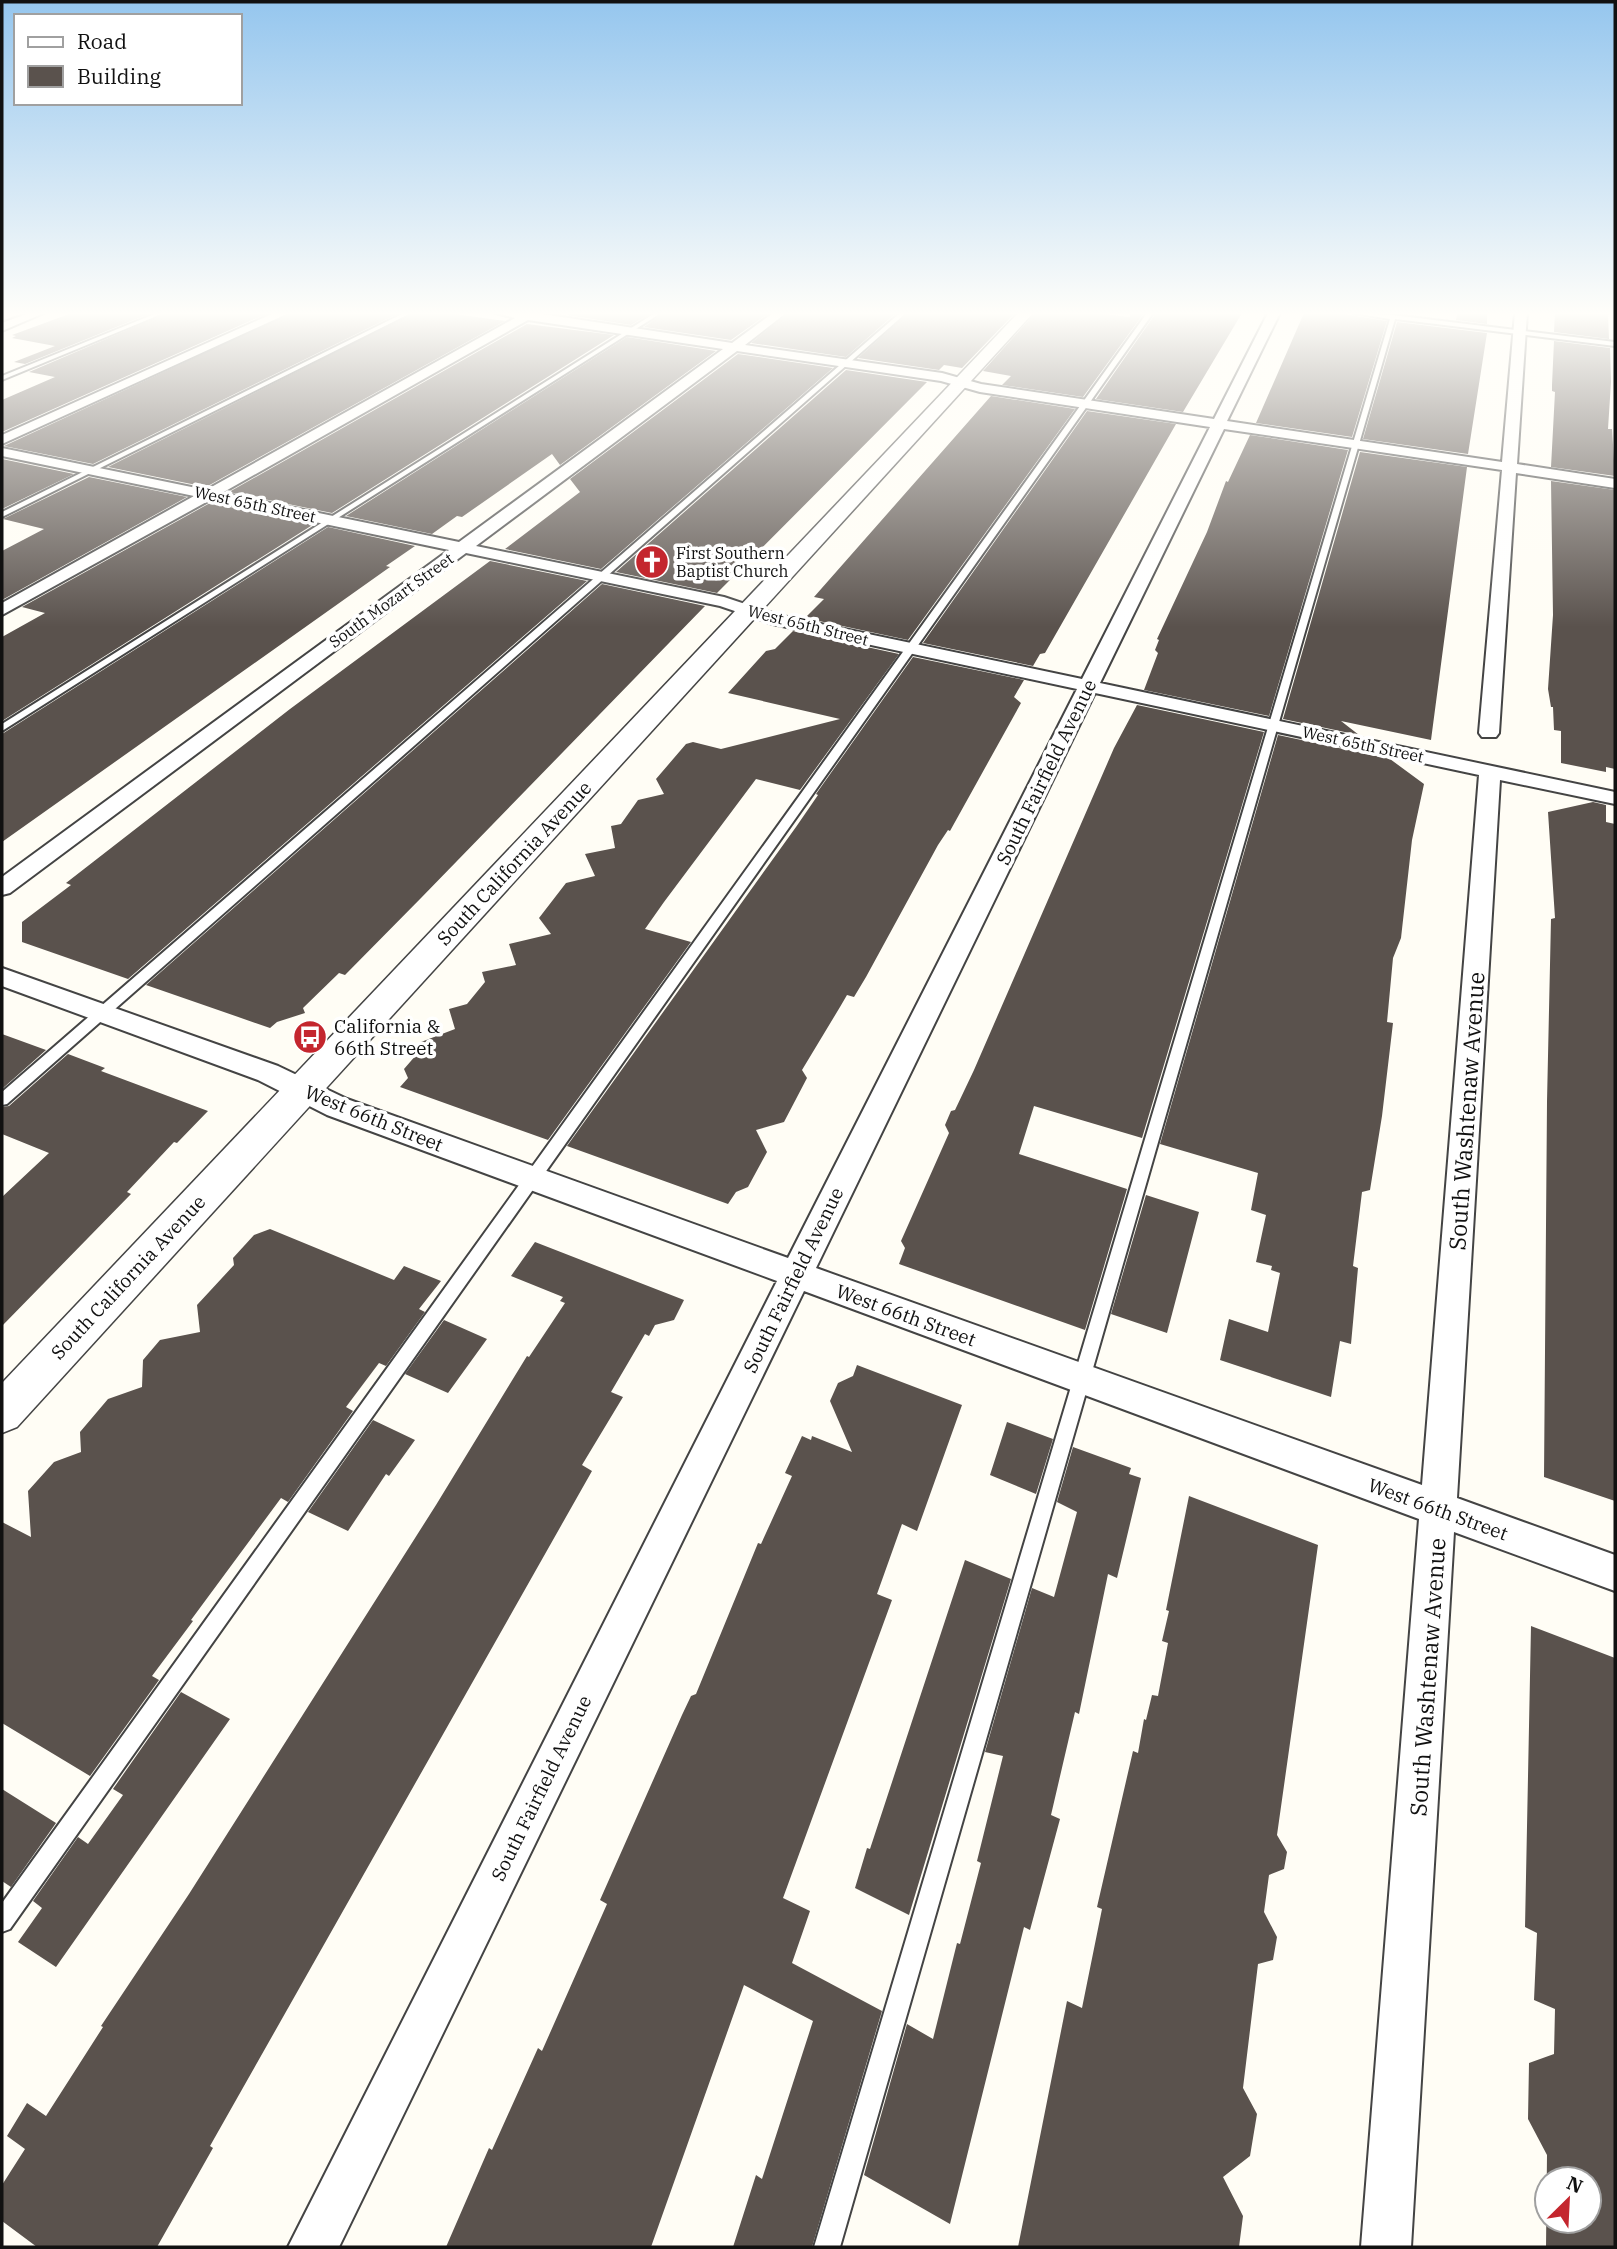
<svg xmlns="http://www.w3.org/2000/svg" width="1617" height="2249" font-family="'IBM Plex Serif',serif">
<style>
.building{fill:#5a524d;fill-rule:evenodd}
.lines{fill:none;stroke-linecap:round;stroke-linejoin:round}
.service-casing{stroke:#444;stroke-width:4}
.minor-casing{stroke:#444;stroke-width:4}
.tertiary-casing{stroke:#444;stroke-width:3}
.service{fill:#fff;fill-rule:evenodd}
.minor{fill:#fff;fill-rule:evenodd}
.tertiary{fill:#fff;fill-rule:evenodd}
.labels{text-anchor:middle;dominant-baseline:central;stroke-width:7;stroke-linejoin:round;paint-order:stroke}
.far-street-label{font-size:16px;fill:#111;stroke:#fff}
.far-poi-label{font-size:16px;fill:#111;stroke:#fff;text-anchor:start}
.street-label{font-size:19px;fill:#111;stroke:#fff}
.poi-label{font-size:19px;fill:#111;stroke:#fff;text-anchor:start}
.near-street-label{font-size:23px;fill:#111;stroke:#fff}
</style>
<rect width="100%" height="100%" fill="#fffdf5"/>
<path class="building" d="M 72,313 L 151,313 L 25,364 L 14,362 L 55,346 L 12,338 L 16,336 L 12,335 Z
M 167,313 L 268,313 L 2,432 L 2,400 L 55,377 L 29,372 Z
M 291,313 L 399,313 L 93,464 L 4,446 Z
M 413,313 L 447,313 L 505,321 L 206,487 L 108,467 Z
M 571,313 L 651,313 L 631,325 L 567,315 Z
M 663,313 L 769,313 L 731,340 L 644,327 Z
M 788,313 L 896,313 L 846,357 L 751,343 Z
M 908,313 L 1015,313 L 962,368 L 944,365 L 939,370 L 858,358 Z
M 1035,313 L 1093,313 L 1130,317 L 1130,313 L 1144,313 L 1083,397 L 1002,385 L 1011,376 L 983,371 Z
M 1156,313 L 1242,313 L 1183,412 L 1096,399 Z
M 1304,313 L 1337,313 L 1387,321 L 1352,437 L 1256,423 Z
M 1457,313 L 1487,313 L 1487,324 L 1456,320 Z
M 1555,313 L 1608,313 L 1609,339 L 1554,332 Z
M 1397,322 L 1487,333 L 1468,454 L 1363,439 Z
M 527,324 L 614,335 L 332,513 L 229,492 Z
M 627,337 L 716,351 L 560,465 L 552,454 L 462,517 L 457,516 L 432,534 L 346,516 Z
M 1554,341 L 1610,348 L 1611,382 L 1608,429 L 1612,429 L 1615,476 L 1551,467 L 1555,392 L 1552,391 L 1552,385 Z
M 738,354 L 833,368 L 601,569 L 505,549 L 580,492 L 570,479 Z
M 846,370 L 927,382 L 717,593 L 616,572 Z
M 991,396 L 1075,409 L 908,640 L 805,618 L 824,599 L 814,597 Z
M 1087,411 L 1176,424 L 1045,653 L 1040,654 L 1033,666 L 923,643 Z
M 1250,435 L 1348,450 L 1269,716 L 1144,690 L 1158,653 L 1155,650 L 1159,640 L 1157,639 L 1207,532 L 1226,481 L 1228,482 Z
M 1360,452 L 1467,467 L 1431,740 L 1341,721 L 1359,735 L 1283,719 Z
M 2,459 L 74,474 L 2,509 Z
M 89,477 L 187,497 L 2,600 L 2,551 L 44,529 L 3,519 Z
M 1551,481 L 1615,490 L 1615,769 L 1606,767 L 1606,772 L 1561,763 L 1561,731 L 1554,730 L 1553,707 L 1551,707 L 1548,689 L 1553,615 Z
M 210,503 L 314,524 L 2,721 L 2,637 L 45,613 L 22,607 Z
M 328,527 L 415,546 L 386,566 L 390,567 L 2,842 L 2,734 Z
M 490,561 L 587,581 L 128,979 L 22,942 L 22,922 L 71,885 L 66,883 L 290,709 Z
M 602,584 L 705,606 L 421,898 L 345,975 L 339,973 L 303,1008 L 305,1013 L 277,1022 L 270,1028 L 146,985 Z
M 793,631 L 899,654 L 800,790 L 756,779 L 664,902 L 645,929 L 691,942 L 548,1140 L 400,1087 L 408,1078 L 404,1069 L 423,1047 L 421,1042 L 455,1029 L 449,1009 L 467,1004 L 485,982 L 482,972 L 516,965 L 509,944 L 551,934 L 539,918 L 566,883 L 595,876 L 585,854 L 615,848 L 611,826 L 621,824 L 638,800 L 664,794 L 656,779 L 686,744 L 693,742 L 721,749 L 840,719 L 728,693 L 766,651 L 775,649 Z
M 913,657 L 1024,680 L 1014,697 L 1021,703 L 950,831 L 948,830 L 938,845 L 866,977 L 854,997 L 847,995 L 840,1007 L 802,1070 L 807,1078 L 784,1122 L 756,1130 L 767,1152 L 748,1187 L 736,1192 L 728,1204 L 567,1146 L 796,827 L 818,795 L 816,794 Z
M 1137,705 L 1264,732 L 1142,1138 L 1034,1106 L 1019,1154 L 1127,1189 L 1085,1330 L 899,1264 L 905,1248 L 901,1241 L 949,1133 L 945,1125 L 951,1111 L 955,1110 L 974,1070 L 1114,748 Z
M 1278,735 L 1390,759 L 1424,784 L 1412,840 L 1401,938 L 1393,958 L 1387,1022 L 1393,1023 L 1382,1116 L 1370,1190 L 1362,1192 L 1353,1266 L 1358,1268 L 1351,1344 L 1340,1341 L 1331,1397 L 1220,1360 L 1229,1319 L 1268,1332 L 1280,1273 L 1271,1270 L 1272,1266 L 1256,1262 L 1266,1215 L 1251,1210 L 1258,1173 L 1160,1144 Z
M 1593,802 L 1606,805 L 1606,822 L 1615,824 L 1615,1501 L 1544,1477 L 1547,1102 L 1551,919 L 1555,918 L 1548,812 Z
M 2,1034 L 46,1050 L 2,1089 Z
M 68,1054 L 105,1068 L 101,1071 L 208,1111 L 177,1143 L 174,1142 L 127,1192 L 131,1194 L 2,1326 L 2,1197 L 49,1153 L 2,1134 L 2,1107 L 9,1106 Z
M 1146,1195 L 1199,1212 L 1167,1333 L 1111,1314 Z
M 270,1229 L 394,1280 L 404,1266 L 441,1281 L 419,1309 L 425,1312 L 386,1366 L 379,1363 L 346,1407 L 353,1411 L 288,1502 L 281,1498 L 191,1620 L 193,1621 L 152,1676 L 159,1680 L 90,1776 L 2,1723 L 2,1522 L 31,1537 L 28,1491 L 54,1462 L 81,1452 L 80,1432 L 108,1399 L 142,1387 L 143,1360 L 160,1340 L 200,1332 L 197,1305 L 234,1265 L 233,1258 L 254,1235 Z
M 535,1242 L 684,1300 L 674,1320 L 655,1325 L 649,1336 L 645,1334 L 611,1392 L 623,1397 L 582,1465 L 592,1471 L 210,2146 L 213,2148 L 157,2247 L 37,2247 L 2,2221 L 2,2185 L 25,2149 L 7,2136 L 27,2103 L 46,2116 L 103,2027 L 101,2026 L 189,1894 L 436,1505 L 527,1356 L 529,1357 L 565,1303 L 560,1301 L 563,1297 L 511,1276 Z
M 444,1320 L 487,1339 L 448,1393 L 405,1374 Z
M 857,1365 L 962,1405 L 917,1531 L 902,1524 L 877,1594 L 892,1600 L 783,1898 L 810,1911 L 792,1963 L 882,2011 L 812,2247 L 733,2247 L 756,2175 L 762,2179 L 813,2021 L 744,1985 L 651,2247 L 446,2247 L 489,2148 L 492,2150 L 538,2048 L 542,2051 L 607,1904 L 600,1900 L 682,1715 L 691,1696 L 696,1694 L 758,1543 L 761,1544 L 792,1476 L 785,1473 L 802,1436 L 811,1440 L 812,1436 L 852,1452 L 830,1401 L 838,1383 L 853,1376 Z
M 373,1420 L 415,1440 L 389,1476 L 386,1474 L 348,1531 L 308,1512 Z
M 1007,1422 L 1053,1439 L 1036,1494 L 990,1475 Z
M 1073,1447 L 1131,1468 L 1129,1474 L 1141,1478 L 1117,1578 L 1108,1574 L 1079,1714 L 1075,1712 L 1051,1815 L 1060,1819 L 1030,1930 L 1024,1927 L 950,2224 L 864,2175 L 907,2024 L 933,2039 L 957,1943 L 960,1944 L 981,1863 L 977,1861 L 1003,1756 L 985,1752 L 1032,1588 L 1054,1597 L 1077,1512 L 1057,1502 Z
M 1189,1496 L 1318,1545 L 1277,1835 L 1287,1852 L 1284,1869 L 1269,1875 L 1264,1912 L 1277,1937 L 1273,1960 L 1258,1964 L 1243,2088 L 1257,2114 L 1250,2156 L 1223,2177 L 1243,2216 L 1239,2247 L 1018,2247 L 1067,2001 L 1082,2008 L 1102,1909 L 1097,1907 L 1133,1751 L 1138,1753 L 1144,1719 L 1146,1720 L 1152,1695 L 1158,1696 L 1168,1643 L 1162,1641 L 1169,1611 L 1166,1610 Z
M 965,1560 L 1011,1579 L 909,1915 L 855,1888 L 867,1848 L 870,1849 Z
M 1531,1626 L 1615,1658 L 1615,2247 L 1546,2247 L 1547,2155 L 1528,2119 L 1529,2063 L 1554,2054 L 1555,2009 L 1534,2000 L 1537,1933 L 1525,1927 ZM 1547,2179 L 1589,2179 L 1589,2221 L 1547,2221 Z
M 181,1692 L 230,1719 L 56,1967 L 18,1942 L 42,1908 L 33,1901 L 78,1837 L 88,1844 L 123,1795 L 113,1789 Z
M 2,1789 L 56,1823 L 11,1887 L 2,1881 Z"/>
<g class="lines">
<g class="service-casing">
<path id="service" d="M 157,313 L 164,313 L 2,380 L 2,376 Z
M 404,313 L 411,313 L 2,517 L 2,512 Z
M 655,313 L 661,313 L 2,731 L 2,724 Z
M 900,313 L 906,313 L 7,1104 L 2,1105 L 2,1092 Z
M 1147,313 L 1153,313 L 10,1929 L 2,1932 L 2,1903 Z
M 1353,313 L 1393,315 L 1615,342 L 1615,346 L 1395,319 L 840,2247 L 814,2247 L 1390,319 Z"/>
</g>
<g class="minor-casing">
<path id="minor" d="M 29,313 L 44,313 L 2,331 L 2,323 Z
M 274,313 L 289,313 L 2,444 L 2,435 Z
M 496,313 L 536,313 L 732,343 L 773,313 L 786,313 L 745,345 L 942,373 L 981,384 L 1214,419 L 1268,313 L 1280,313 L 1227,421 L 1502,462 L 1515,313 L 1527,313 L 1517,464 L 1615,479 L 1615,488 L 1516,473 L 1499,733 L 1496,737 L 1482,737 L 1479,733 L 1502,470 L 1224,429 L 1100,683 L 1615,792 L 1615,804 L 1500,780 L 1457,1498 L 1615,1555 L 1615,1591 L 1454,1532 L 1411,2247 L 1361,2247 L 1419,1519 L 804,1291 L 339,2247 L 288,2247 L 777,1281 L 327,1115 L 258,1080 L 2,986 L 2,968 L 278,1066 L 347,1099 L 788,1258 L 1077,689 L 773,624 L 720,606 L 466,553 L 10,893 L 2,895 L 2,877 L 449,550 L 210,500 L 2,615 L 2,603 L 194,496 L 2,456 L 2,448 L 206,490 L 515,318 ZM 528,320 L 723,349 L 459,542 L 222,493 ZM 737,351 L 941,381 L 980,392 L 1210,427 L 1082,679 L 778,615 L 724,597 L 476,546 ZM 1095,693 L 1479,775 L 1422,1485 L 816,1268 Z"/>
</g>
<g class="tertiary-casing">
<path id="tertiary" d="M 1018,313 L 1033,313 L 17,1427 L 2,1433 L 2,1383 Z"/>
</g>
<use href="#service" class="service"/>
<use href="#minor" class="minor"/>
<use href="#tertiary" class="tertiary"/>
</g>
<linearGradient id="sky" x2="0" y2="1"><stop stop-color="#95c6ee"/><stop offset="0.5" stop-color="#fffefa"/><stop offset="1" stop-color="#fffefa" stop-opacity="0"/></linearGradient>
<rect width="1617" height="627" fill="url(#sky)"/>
<defs>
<g id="church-disc" transform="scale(1.75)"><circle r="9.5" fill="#c4262e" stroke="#fff"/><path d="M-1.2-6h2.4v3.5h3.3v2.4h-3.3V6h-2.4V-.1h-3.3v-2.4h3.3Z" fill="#fff"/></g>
<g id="bus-disc" transform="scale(1.75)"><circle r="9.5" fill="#c4262e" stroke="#fff"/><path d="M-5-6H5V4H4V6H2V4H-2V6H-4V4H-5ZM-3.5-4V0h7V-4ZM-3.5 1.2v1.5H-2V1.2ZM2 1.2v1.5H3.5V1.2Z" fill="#fff"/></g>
</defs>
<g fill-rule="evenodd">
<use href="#church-disc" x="652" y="562"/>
<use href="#bus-disc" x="310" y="1037"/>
</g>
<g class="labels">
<g class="far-street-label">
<text transform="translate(255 504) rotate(12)">West 65th Street</text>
<text transform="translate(391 600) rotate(-36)">South Mozart Street</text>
<text transform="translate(808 625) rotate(14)">West 65th Street</text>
<text transform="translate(1363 744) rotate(12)">West 65th Street</text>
</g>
<g class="far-poi-label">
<text x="676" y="553">First Southern<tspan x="676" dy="18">Baptist Church</tspan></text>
</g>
<g class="street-label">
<text transform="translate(1046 772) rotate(-64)">South Fairfield Avenue</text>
<text transform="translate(514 863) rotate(-47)">South California Avenue</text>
<text transform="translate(374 1118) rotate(22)">West 66th Street</text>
<text transform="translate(128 1277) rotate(-47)">South California Avenue</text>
<text transform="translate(793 1280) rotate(-64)">South Fairfield Avenue</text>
<text transform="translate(906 1315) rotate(20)">West 66th Street</text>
<text transform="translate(1438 1509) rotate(20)">West 66th Street</text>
<text transform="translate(541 1788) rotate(-64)">South Fairfield Avenue</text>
</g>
<g class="poi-label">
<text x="334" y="1026">California &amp;<tspan x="334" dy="22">66th Street</tspan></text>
</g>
<g class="near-street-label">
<text transform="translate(1466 1111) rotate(-86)">South Washtenaw Avenue</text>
<text transform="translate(1427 1677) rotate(-86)">South Washtenaw Avenue</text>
</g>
</g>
<rect width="1617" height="2249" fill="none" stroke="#111111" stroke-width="7"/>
<rect x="14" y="14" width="228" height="91" fill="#ffffff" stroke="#a0a0a0" stroke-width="2"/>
<rect x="28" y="37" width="35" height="10" fill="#ffffff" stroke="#a0a0a0" stroke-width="2"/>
<text x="77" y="49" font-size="21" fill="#111111">Road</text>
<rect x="28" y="66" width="35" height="21" fill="#5a524d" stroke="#a0a0a0" stroke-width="2"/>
<text x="77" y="84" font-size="21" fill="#111111">Building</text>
<g transform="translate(1568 2200) rotate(24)"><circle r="33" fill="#ffffff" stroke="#a0a0a0" stroke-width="2"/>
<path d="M0-5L12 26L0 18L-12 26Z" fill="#c4262e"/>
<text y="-10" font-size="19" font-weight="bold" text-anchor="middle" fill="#111111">N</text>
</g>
</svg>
